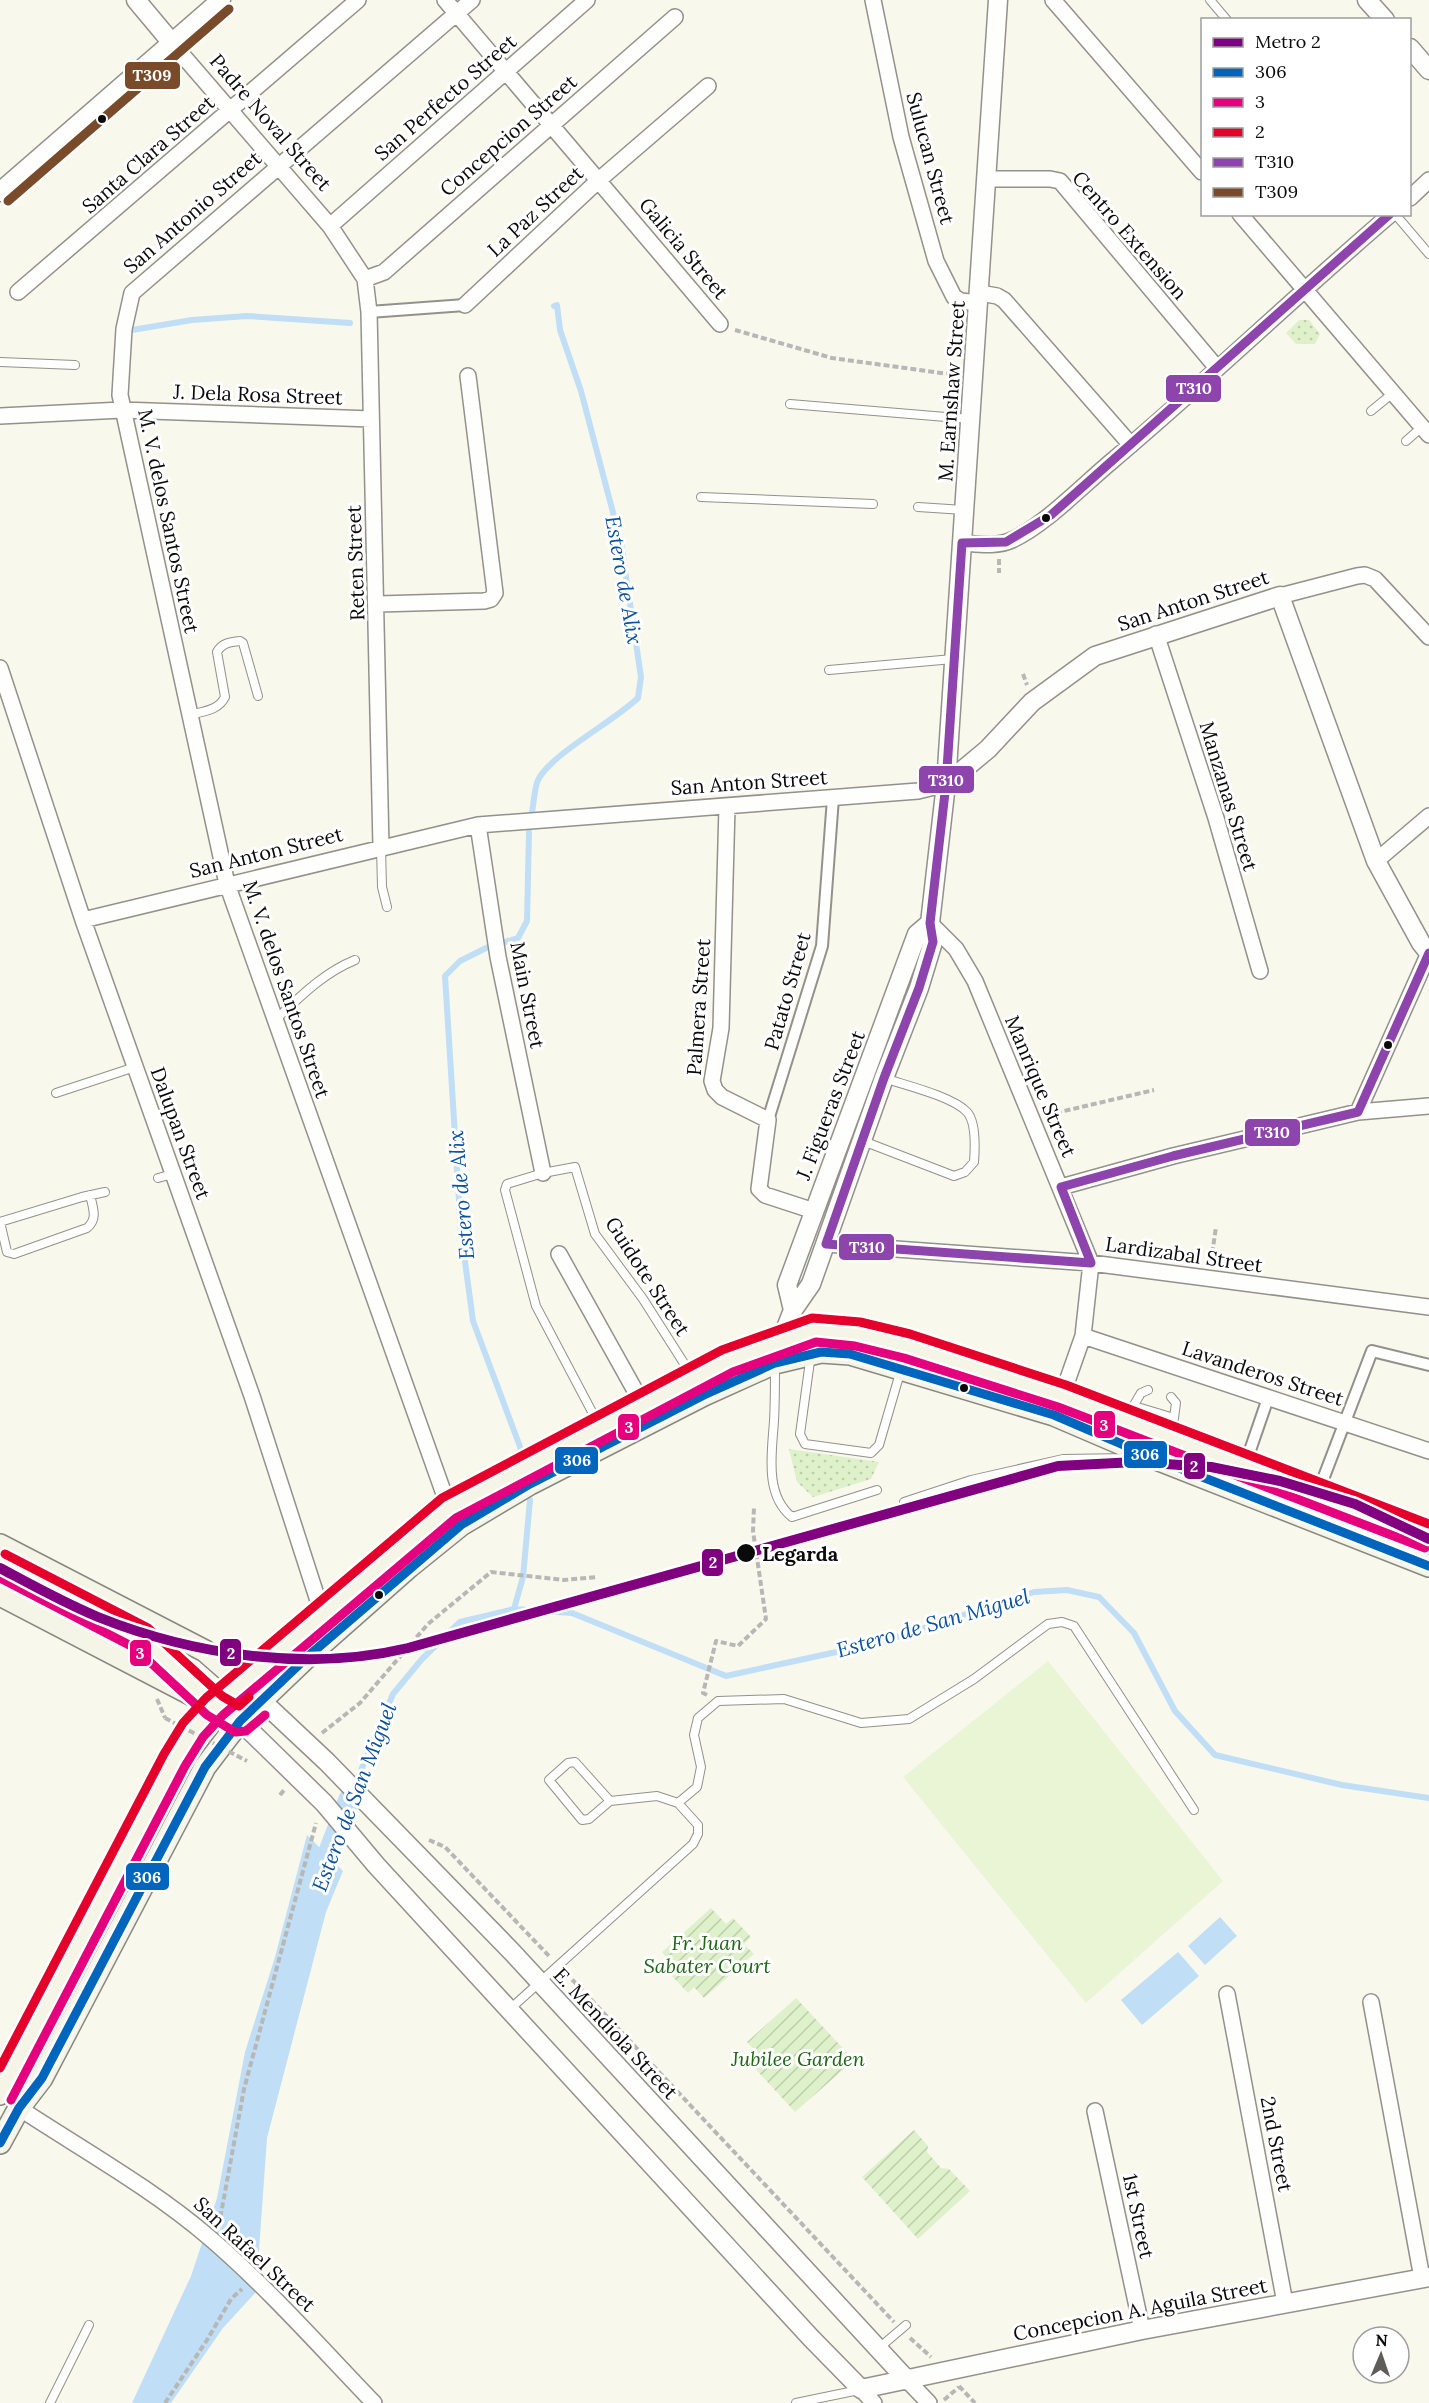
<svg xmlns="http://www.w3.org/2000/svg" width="1429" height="2403" font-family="Lora,serif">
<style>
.grass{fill:url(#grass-dots)}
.garden{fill:url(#garden-furrows)}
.pitch{fill:#e9f5d5}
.water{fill:#c0def6}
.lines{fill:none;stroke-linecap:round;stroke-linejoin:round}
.stream{stroke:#c0def6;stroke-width:6}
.canal{stroke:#c0def6;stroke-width:21}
.service-casing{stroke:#92918c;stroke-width:10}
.pedestrian-casing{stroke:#92918c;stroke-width:14}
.minor-casing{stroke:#92918c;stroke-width:18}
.tertiary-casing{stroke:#92918c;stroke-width:21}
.secondary-casing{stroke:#888883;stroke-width:24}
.path{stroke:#b7b7b5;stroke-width:4;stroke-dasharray:6 3;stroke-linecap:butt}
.service{stroke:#fefefc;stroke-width:8}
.pedestrian{stroke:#fefefc;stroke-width:10}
.minor{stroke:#fefefc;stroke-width:15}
.tertiary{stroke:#fefefc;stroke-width:18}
.secondary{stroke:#f4f4e7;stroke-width:21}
.path-bridge{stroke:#b7b7b5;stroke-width:4;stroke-dasharray:6 3;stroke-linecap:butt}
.bus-1-casing{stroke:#fff;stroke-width:14}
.bus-2-casing{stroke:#fff;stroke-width:14}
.bus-3-casing{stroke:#fff;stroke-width:14}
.bus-4-casing{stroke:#fff;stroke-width:14}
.bus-5-casing{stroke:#fff;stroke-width:14}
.bus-1{stroke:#0065bd;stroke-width:9}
.bus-2{stroke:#e5007d;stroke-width:9}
.bus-3{stroke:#e4002b;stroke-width:9}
.bus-4{stroke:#8e44ad;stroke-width:9}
.bus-5{stroke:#7a4b2a;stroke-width:9}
.metro-1-casing{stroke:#fff;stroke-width:15}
.metro-1{stroke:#800080;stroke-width:10}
.bus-dot{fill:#0a0a0a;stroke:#fff;stroke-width:2}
.labels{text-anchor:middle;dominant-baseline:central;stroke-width:6;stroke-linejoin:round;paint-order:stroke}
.street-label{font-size:20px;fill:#0a0a0a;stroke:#fff}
.stop-label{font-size:20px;font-weight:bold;fill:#0a0a0a;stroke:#fff;text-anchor:start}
.park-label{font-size:20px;font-style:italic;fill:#206517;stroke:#fff}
.water-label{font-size:21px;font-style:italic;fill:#0c52a2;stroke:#fff}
.line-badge{stroke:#fff;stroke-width:2}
.badge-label{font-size:16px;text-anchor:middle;font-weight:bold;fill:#fff}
</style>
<defs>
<pattern id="grass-dots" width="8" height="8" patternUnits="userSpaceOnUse" patternTransform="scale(1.5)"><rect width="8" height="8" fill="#def1ca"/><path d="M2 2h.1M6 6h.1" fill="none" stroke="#bdcdac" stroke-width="1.8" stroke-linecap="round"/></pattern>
<pattern id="garden-furrows" width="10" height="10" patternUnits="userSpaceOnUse" patternTransform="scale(1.5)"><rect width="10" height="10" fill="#def1ca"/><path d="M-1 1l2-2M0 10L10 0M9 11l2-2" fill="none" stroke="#bdcdac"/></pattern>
</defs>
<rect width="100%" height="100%" fill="#f9f8ed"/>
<path class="grass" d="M 1299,320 L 1309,320 L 1320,334 L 1315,344 L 1296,344 L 1286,333 Z
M 789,1449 L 879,1462 L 871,1479 L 813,1497 L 797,1482 Z"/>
<path class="garden" d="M 711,1908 L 726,1924 L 733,1918 L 751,1937 L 744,1944 L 754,1954 L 704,1998 L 694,1987 L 688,1993 L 666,1970 L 672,1964 L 662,1952 Z
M 796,1998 L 854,2060 L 795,2112 L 750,2063 L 759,2055 L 747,2042 Z
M 914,2130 L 928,2146 L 927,2152 L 941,2168 L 949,2169 L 970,2191 L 918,2239 L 862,2177 Z"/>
<path class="pitch" d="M 1048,1661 L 1223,1881 L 1086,2003 L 903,1777 Z"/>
<path class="water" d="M 307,1835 L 343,1871 L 326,1912 L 267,2138 L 256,2292 L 223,2328 L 171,2403 L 132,2403 L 191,2276 L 217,2198 L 245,2052 L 275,1957 Z
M 1220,1917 L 1237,1936 L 1205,1965 L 1188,1946 Z
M 1178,1952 L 1199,1976 L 1142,2025 L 1121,2000 Z"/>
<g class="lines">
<path class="stream" d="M 126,331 L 192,320 L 247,316 L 350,323
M 532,812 C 534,802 534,790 538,780 C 551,754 613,722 638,698 L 641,677 L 621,543 L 581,391 L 560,330 L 557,305 L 554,306
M 502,943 L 518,938 L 527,921 L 529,832
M 490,946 L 460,961 L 445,976 L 461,1232 L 473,1321 L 525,1460
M 514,1609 L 523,1577 L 530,1500
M 349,1799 L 393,1694 L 422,1659 L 460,1622 L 514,1609 L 572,1613 L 726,1676 L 878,1643 L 1034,1592 L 1067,1590 L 1099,1597 L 1134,1633 L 1175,1711 L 1215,1755 L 1342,1785 L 1429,1798"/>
<path class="canal" d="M 318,1880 L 349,1799"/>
<g class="service-casing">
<path id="service" d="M 1210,0 L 1227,20
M 1395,214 L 1429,254
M 0,362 L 75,365
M 790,404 L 970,419
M 1371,411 L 1393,393
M 1406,441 L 1422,427
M 701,497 L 873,504
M 918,507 L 964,510
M 829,670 L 953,659
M 190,715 C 203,711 218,711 225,697 L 217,652 C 222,643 230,642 240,641 L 243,643 L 258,696
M 381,847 L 382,887 L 387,907
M 275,1020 C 300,997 323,973 355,960
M 56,1093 L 135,1067
M 863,1141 L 954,1176 L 965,1172 L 974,1162 C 975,1149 976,1122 967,1112 C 952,1096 904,1085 884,1078
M 158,1178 L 173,1174
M 90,1195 C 93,1208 98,1219 87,1228 L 14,1254 L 7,1252 L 0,1222 L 82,1197 L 105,1192
M 814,1332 L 800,1434 L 805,1444 L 871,1453 L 879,1445 L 907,1349
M 775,1365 C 775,1384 775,1403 774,1421 C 772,1452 764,1495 792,1517 L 877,1490
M 1134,1406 L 1174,1418
M 600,1427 L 536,1306 L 505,1190 L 507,1184 L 543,1173 L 575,1167 L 595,1234 L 643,1299 L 694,1379
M 1114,1439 L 1141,1393 L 1148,1390
M 1168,1462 L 1176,1403 L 1171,1397
M 904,1502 L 971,1480 L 1063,1459 L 1127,1458 L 1132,1451
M 678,1803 L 697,1787 L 701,1767 L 694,1735 L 698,1718 L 718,1701 L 784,1699 L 861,1723 L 909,1719 L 974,1679 L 1048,1624 L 1062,1622 L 1074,1626 L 1194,1810
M 510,2009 L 693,1844 L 698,1834 L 698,1825 L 678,1803 L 657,1796 L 610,1801 L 589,1819 L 582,1820 L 549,1780 L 568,1763 L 575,1762 L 610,1801
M 879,2348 L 906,2325
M 50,2403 L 89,2325
M 796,2403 L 859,2390"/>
</g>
<g class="pedestrian-casing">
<path id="pedestrian" d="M 369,312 L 465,305
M 768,1120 L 822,946 L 833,798
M 1245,1465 L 1268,1398
M 1317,1495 L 1372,1351 L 1429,1365"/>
</g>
<g class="minor-casing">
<path id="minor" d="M 445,0 L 720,324
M 873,0 L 901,137 L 936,261 L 954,297 L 961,301 L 979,303
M 1053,0 L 1202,172
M 172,43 L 330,226 L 365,279 L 369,312 L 381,847
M 988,179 L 1050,179 L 1060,181 L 1217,368
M 1410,198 L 1429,180
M 1240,214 L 1429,435
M 330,226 L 587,0
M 365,279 L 384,272 L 675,17
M 18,292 L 358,0
M 980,293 L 997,296 L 1004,300 L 1131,445
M 465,305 L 600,179 L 708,86
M 0,416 L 122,410 L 371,419
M 962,543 C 978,544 997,547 1012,540 C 1046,524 1082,486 1112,461 C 1207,381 1296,295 1391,214
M 1280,596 L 1357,576 L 1365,575 L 1375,579 L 1429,637
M 378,604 L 484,601 L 491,599 L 495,593 L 468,376
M 1156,634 L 1216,818 L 1260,971
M 0,668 L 83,920 L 252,1396 L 322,1613
M 727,807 L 721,1028 L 712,1081 L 715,1090 L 722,1097 L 768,1120 L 759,1189 L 765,1195 L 814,1211
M 478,825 L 498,957 L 543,1173
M 1376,861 L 1429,816
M 83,920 L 478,825 L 918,791 L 946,784
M 930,923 L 956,949 L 975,981 L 1091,1263 L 1083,1336 L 1059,1404
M 1358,1112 L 1429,953
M 1061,1187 L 1173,1156 L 1358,1112 L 1429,1106
M 826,1244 L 1091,1263 L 1429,1307
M 559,1254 L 647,1412
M 1083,1336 L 1429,1451
M 449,1508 L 227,884 L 120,395 L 124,329 L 132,293 L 472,0
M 1227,1994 L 1285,2303
M 1371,2002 L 1422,2278
M 19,2108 C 83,2150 153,2189 211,2239 C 269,2289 321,2348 374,2403
M 1095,2111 L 1142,2330
M 908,2381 L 929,2403
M 861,2389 L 874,2403"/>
</g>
<g class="tertiary-casing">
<path id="tertiary" d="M 136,0 L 172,43
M 1367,0 L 1385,20
M 1410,48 L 1429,70
M 0,192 L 221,0
M 946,784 L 988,749 L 1032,702 L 1095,656 L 1280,596 L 1376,861 L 1421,943 L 1429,953
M 793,1310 L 787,1285 L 917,934 L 930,923
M 777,1351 L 793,1310 L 811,1284 L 884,1078 L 919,988 L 933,942 L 930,923 L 946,784 L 998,0
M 262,1701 L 327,1762 L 513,1953 L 908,2381
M 240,1721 L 324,1803 L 376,1865 L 811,2338 L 861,2389 L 1142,2330 L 1429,2277"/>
</g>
<g class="secondary-casing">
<path id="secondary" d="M 0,1545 L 205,1651 L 253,1693
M 0,1565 L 142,1638 L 199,1691
M 0,1595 L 227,1713
M 0,2094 L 175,1760 L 193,1730 L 215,1706 L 449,1508 L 728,1361 L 814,1330 L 857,1334 L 907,1346 L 1062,1396 L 1429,1537
M 0,2143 L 19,2108 L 42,2078 L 205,1767 L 240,1721 L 306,1658 L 409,1567 L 461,1525 L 530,1484 L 704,1395 L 775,1363 L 821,1352 L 850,1354 L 1054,1415 L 1159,1460 L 1429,1566"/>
</g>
<path class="path" d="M 735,330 L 832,358 L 956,375
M 999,559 L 999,573
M 1023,674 L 1027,685
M 1047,1115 L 1154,1090
M 1211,1262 L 1216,1227
M 707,1695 L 703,1693 L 716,1641 L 738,1646 L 766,1619 L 753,1531 L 754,1507
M 157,1699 L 165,1718
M 322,1733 L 360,1703 L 428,1624 L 491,1572 L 564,1580 L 597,1577
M 280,1795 L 285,1789
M 429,1840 L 445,1847 L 550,1957
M 566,1973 L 894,2322
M 213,2220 L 220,2219 L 244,2089 L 316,1823
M 910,2338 L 931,2357
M 959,2386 L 975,2403
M 944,2400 L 959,2387
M 165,2403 L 207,2340 L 231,2299 L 242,2289"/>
<use href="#service" class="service"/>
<use href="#pedestrian" class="pedestrian"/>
<use href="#minor" class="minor"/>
<use href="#tertiary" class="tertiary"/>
<use href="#secondary" class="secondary"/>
<path class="path-bridge" d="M 165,1718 L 247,1761"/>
<g class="bus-1-casing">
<path id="bus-1" d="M 0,2143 L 19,2108 L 42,2078 L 205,1767 L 240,1721 L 306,1658 L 461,1525 L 530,1484 L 704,1395 L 775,1363 L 821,1352 L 850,1354 L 1054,1415 L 1159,1460 L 1429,1566"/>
</g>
<g class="bus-2-casing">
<path id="bus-2" d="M 0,1578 L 135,1648 L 207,1715 L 235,1732 L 246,1731 L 265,1715
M 11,2100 L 185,1766 L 203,1737 L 223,1715 L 456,1518 L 733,1372 L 816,1342 L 855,1346 L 904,1358 L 1058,1407 L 1425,1548"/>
</g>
<g class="bus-3-casing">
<path id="bus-3" d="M 5,1554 L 148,1628 L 222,1696 L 239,1706 L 249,1697
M 0,2068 L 164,1754 L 183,1723 L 206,1698 L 442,1498 L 722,1350 L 812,1318 L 860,1322 L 910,1334 L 1066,1385 L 1429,1524"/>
</g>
<g class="bus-4-casing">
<path id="bus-4" d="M 1390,214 L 1051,515 L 1006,542 L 962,543 L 946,784 L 930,923 L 933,942 L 919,988 L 884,1078 L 826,1244 L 1091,1263 L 1061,1187 L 1173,1156 L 1358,1112 L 1429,953"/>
</g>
<g class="bus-5-casing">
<path id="bus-5" d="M 8,201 L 229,9"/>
</g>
<use href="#bus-1" class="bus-1"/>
<use href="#bus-2" class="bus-2"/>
<use href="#bus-3" class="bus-3"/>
<use href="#bus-4" class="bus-4"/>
<use href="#bus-5" class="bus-5"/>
<g class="metro-1-casing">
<path id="metro-1" d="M 0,1568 C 32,1585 64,1603 98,1617 C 193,1655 307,1672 408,1648 L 1058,1466 L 1135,1462 L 1211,1467 L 1280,1481 L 1355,1504 L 1429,1539"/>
</g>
<use href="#metro-1" class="metro-1"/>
</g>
<g class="bus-dot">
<circle cx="102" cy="119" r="5"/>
<circle cx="1046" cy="518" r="5"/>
<circle cx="1388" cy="1045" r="5"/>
<circle cx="964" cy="1388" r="5"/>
<circle cx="746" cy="1553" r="10"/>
<circle cx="379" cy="1595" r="5"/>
</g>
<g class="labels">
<g class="street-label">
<text transform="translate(445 97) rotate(-41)">San Perfecto Street</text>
<text transform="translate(271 122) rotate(49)">Padre Noval Street</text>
<text transform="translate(508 135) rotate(-41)">Concepcion Street</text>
<text transform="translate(148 154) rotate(-41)">Santa Clara Street</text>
<text transform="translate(931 158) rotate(75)">Sulucan Street</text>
<text transform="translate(535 211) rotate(-43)">La Paz Street</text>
<text transform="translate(192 212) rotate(-41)">San Antonio Street</text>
<text transform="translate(1130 235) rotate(49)">Centro Extension</text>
<text transform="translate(684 248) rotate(50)">Galicia Street</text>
<text transform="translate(951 391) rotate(-86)">M. Earnshaw Street</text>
<text transform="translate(258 394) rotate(2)">J. Dela Rosa Street</text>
<text transform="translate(169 521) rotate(78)">M. V. delos Santos Street</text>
<text transform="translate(355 563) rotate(-92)">Reten Street</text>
<text transform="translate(1193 600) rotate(-18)">San Anton Street</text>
<text transform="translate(749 782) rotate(-4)">San Anton Street</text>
<text transform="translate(1229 796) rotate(73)">Manzanas Street</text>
<text transform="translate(266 852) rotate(-14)">San Anton Street</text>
<text transform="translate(287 989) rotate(71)">M. V. delos Santos Street</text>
<text transform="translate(787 991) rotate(-74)">Patato Street</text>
<text transform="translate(528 995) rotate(79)">Main Street</text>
<text transform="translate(698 1007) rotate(-86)">Palmera Street</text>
<text transform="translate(1041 1086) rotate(67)">Manrique Street</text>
<text transform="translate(830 1105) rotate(-69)">J. Figueras Street</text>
<text transform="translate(181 1133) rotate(70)">Dalupan Street</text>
<text transform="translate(1184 1254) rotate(8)">Lardizabal Street</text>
<text transform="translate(648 1276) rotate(57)">Guidote Street</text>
<text transform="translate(1263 1373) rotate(18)">Lavanderos Street</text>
<text transform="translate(616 2033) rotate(47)">E. Mendiola Street</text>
<text transform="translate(1277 2144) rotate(79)">2nd Street</text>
<text transform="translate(1139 2216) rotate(78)">1st Street</text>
<text transform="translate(255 2254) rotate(43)">San Rafael Street</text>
<text transform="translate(1140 2309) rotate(-11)">Concepcion A. Aguila Street</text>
</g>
<g class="stop-label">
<text x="762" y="1553">Legarda</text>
</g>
<g class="park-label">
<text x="707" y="1942">Fr. Juan<tspan x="707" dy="23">Sabater Court</tspan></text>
<text x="798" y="2058">Jubilee Garden</text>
</g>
<g class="water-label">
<text transform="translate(624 580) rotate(80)">Estero de Alix</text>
<text transform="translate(461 1195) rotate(-95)">Estero de Alix</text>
<text transform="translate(933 1623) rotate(-16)">Estero de San Miguel</text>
<text transform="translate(354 1797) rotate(-69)">Estero de San Miguel</text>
</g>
</g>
<g class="line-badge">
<rect x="124" y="61" width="57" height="29" rx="6" fill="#7a4b2a"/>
<rect x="1165" y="374" width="57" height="29" rx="6" fill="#8e44ad"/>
<rect x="918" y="765" width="57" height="29" rx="6" fill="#8e44ad"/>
<rect x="1244" y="1118" width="57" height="29" rx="6" fill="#8e44ad"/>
<rect x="838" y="1233" width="57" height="28" rx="6" fill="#8e44ad"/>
<rect x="1093" y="1410" width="23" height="29" rx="6" fill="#e5007d"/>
<rect x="617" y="1413" width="23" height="28" rx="6" fill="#e5007d"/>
<rect x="1123" y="1440" width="45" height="29" rx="6" fill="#0065bd"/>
<rect x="554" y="1446" width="45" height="29" rx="6" fill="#0065bd"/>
<rect x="1183" y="1452" width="23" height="28" rx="6" fill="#800080"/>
<rect x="701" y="1548" width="23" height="29" rx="6" fill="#800080"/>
<rect x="219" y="1638" width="23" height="29" rx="6" fill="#800080"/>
<rect x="129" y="1639" width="23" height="28" rx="6" fill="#e5007d"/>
<rect x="125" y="1862" width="45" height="29" rx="6" fill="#0065bd"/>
</g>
<g class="badge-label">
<text x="152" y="81">T309</text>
<text x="1194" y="394">T310</text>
<text x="946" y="786">T310</text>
<text x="1272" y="1138">T310</text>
<text x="867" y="1253">T310</text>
<text x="1104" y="1431">3</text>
<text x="629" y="1433">3</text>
<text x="1145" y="1460">306</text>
<text x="577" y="1466">306</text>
<text x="1194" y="1472">2</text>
<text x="713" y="1568">2</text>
<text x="231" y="1659">2</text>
<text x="140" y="1659">3</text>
<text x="147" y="1883">306</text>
</g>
<rect x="1201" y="18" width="210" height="198" fill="#ffffff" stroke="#9d9d9d" stroke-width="1.5"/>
<rect x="1213" y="38" width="30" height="9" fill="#800080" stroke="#9d9d9d" stroke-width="1.5"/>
<text x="1255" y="48" font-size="18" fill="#0a0a0a">Metro 2</text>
<rect x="1213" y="68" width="30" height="9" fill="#0065bd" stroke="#9d9d9d" stroke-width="1.5"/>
<text x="1255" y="78" font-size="18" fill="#0a0a0a">306</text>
<rect x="1213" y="98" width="30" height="9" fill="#e5007d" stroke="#9d9d9d" stroke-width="1.5"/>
<text x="1255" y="108" font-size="18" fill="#0a0a0a">3</text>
<rect x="1213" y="128" width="30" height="9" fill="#e4002b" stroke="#9d9d9d" stroke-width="1.5"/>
<text x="1255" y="138" font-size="18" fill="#0a0a0a">2</text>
<rect x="1213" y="158" width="30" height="9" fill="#8e44ad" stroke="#9d9d9d" stroke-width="1.5"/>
<text x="1255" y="168" font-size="18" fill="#0a0a0a">T310</text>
<rect x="1213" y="188" width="30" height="9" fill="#7a4b2a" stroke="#9d9d9d" stroke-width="1.5"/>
<text x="1255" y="198" font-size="18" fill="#0a0a0a">T309</text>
<g transform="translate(1381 2355) rotate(2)"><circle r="28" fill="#ffffff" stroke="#9d9d9d" stroke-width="1.5"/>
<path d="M0-4.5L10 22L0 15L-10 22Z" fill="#5e5d59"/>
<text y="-9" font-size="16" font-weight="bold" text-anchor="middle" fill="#0a0a0a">N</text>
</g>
</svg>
